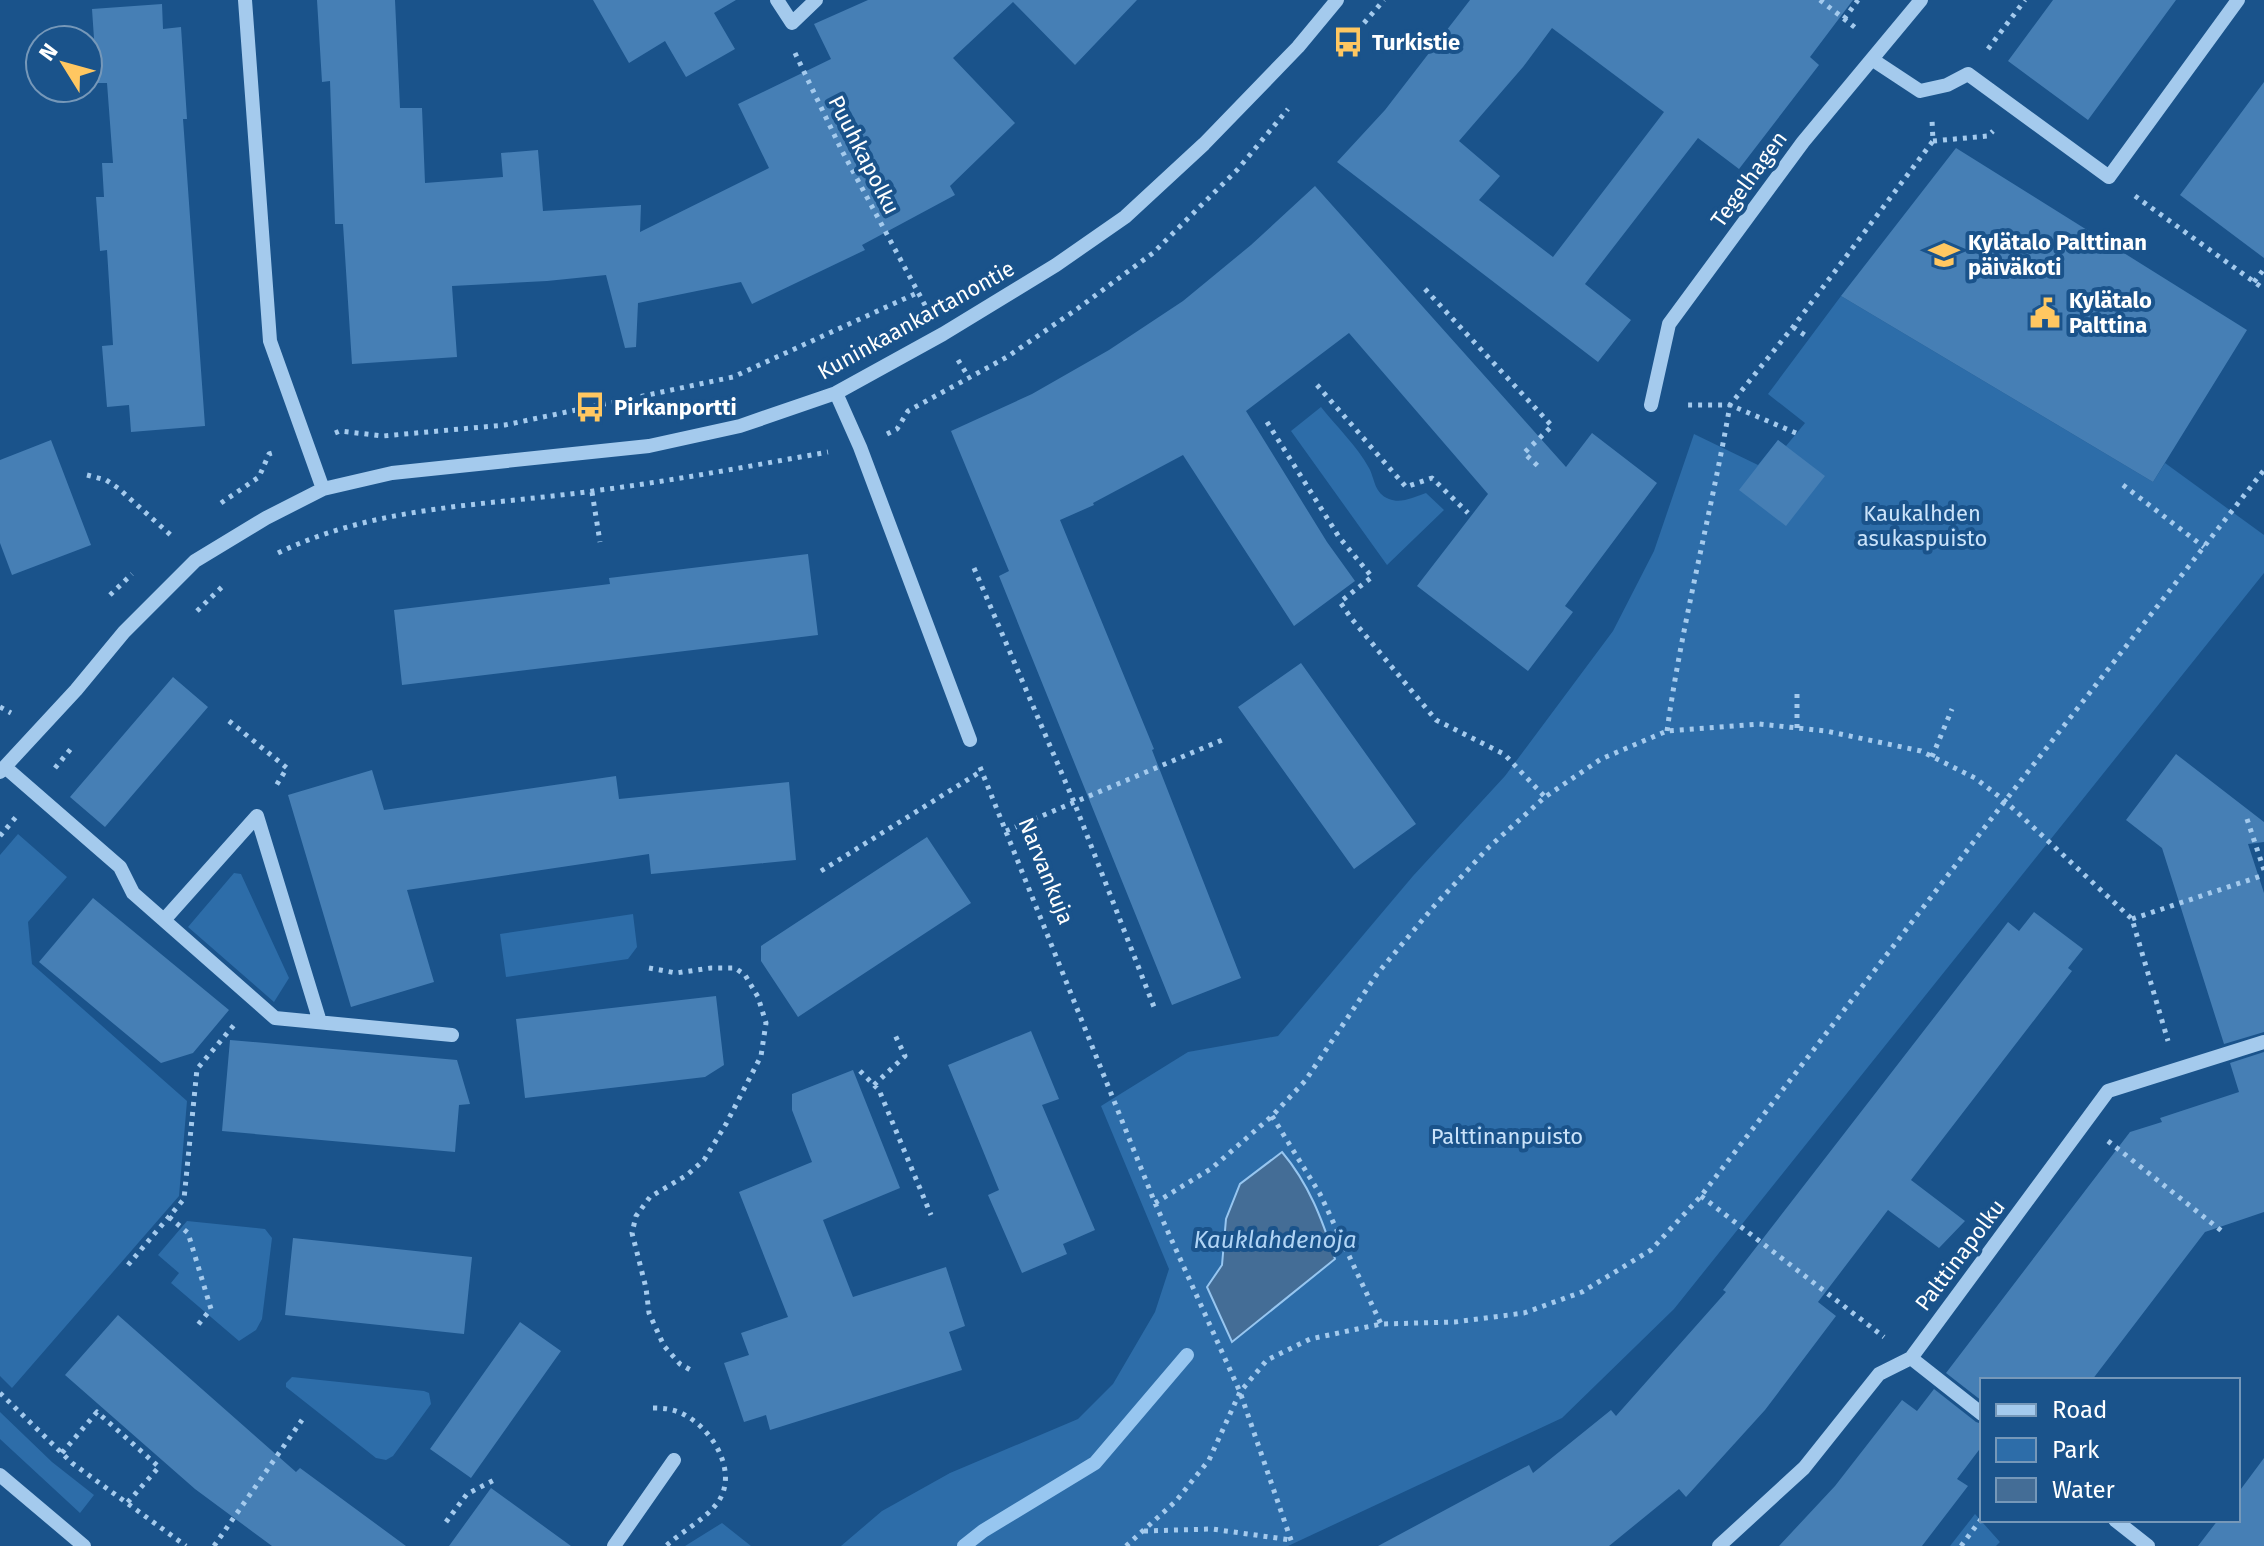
<svg xmlns="http://www.w3.org/2000/svg" width="2264" height="1546" font-family="'Fira Sans',sans-serif">
<style>
.green{fill:#2d6da9}
.water{fill:#446d96;stroke:#97c6f0;stroke-width:2}
.lines{fill:none;stroke-linecap:round;stroke-linejoin:round}
.stream{stroke:#97c6f0;stroke-width:14}
.building{fill:#467fb5;fill-rule:evenodd}
.path{stroke:#a4caed;stroke-width:5;stroke-dasharray:4 6;stroke-linecap:butt}
.minor{stroke:#a4caed;stroke-width:14}
.labels{text-anchor:middle;dominant-baseline:central;stroke-width:8;stroke-linejoin:round;paint-order:stroke}
.poi-label{font-size:22px;font-weight:bold;fill:#fff;stroke:#1a538b;text-anchor:start}
.street-label{font-size:22px;fill:#fff;stroke:#1a538b}
.park-label{font-size:22px;fill:#cae3fa;stroke:#1a538b}
.water-label{font-size:24px;font-style:italic;fill:#b0d4f5;stroke:#1a538b}
</style>
<rect width="100%" height="100%" fill="#1a538b"/>
<path class="green" d="M 1841,296 L 2153,482 L 2165,463 L 2264,535 L 2264,573 L 1674,1309 L 1562,1418 L 1288,1546 L 841,1546 L 882,1511 L 950,1473 L 1078,1419 L 1113,1384 L 1155,1312 L 1169,1269 L 1101,1106 L 1188,1052 L 1278,1036 L 1413,876 L 1505,776 L 1613,631 L 1654,551 L 1694,434 L 1758,465 L 1778,440 L 1786,446 L 1805,423 L 1768,394 Z
M 1321,407 C 1336,426 1357,446 1369,468 C 1375,479 1374,493 1389,499 C 1401,504 1414,497 1426,493 L 1444,510 L 1387,565 L 1291,431 Z
M 18,834 L 67,877 L 28,922 L 32,964 L 187,1101 L 179,1196 L 12,1388 L 0,1376 L 0,855 Z
M 234,873 L 241,874 L 289,978 L 274,1002 L 188,927 Z
M 633,914 L 637,947 L 628,959 L 506,977 L 500,934 Z
M 187,1221 L 265,1229 L 272,1238 L 262,1319 L 256,1330 L 239,1341 L 171,1283 L 179,1273 L 158,1255 Z
M 292,1377 L 424,1391 L 429,1393 L 431,1404 L 393,1456 L 386,1460 L 376,1458 L 286,1387 L 286,1383 Z
M 0,1412 L 52,1462 L 94,1495 L 80,1513 L 0,1439 Z
M 1975,1514 L 2000,1542 L 1996,1546 L 1950,1546 Z
M 722,1523 L 751,1546 L 685,1546 Z"/>
<path class="water" d="M 1282,1152 C 1309,1184 1322,1219 1335,1259 L 1232,1342 L 1207,1287 L 1222,1265 L 1226,1219 L 1240,1184 Z"/>
<g class="lines">
<path class="stream" d="M 964,1546 L 983,1531 L 1095,1463 L 1187,1355"/>
</g>
<path class="building" d="M 317,0 L 395,0 L 400,108 L 422,108 L 425,183 L 503,177 L 501,153 L 538,150 L 543,211 L 641,205 L 640,232 L 769,168 L 738,104 L 831,59 L 814,24 L 868,0 L 1137,0 L 1075,65 L 1013,2 L 953,58 L 1015,123 L 950,186 L 955,195 L 862,245 L 865,250 L 752,304 L 741,282 L 638,303 L 636,347 L 625,348 L 606,275 L 547,281 L 452,286 L 457,357 L 352,364 L 343,224 L 335,224 L 330,81 L 322,82 Z
M 593,0 L 736,0 L 714,13 L 735,49 L 686,77 L 665,41 L 629,63 Z
M 1470,0 L 1853,0 L 1810,57 L 1819,65 L 1739,169 L 1698,138 L 1585,284 L 1631,320 L 1598,362 L 1337,162 L 1385,110 ZM 1552,28 L 1664,112 L 1553,257 L 1479,200 L 1500,176 L 1459,141 L 1523,67 Z
M 2053,0 L 2176,0 L 2088,120 L 2008,61 Z
M 162,4 L 163,29 L 181,27 L 187,119 L 183,119 L 205,426 L 131,432 L 129,405 L 107,407 L 102,346 L 113,345 L 107,250 L 100,251 L 96,197 L 104,197 L 102,163 L 113,163 L 107,83 L 97,83 L 92,9 Z
M 2264,82 L 2264,258 L 2180,195 Z
M 1956,148 L 2247,330 L 2153,482 L 1841,296 Z
M 1315,186 L 1566,467 L 1592,433 L 1657,483 L 1565,606 L 1573,612 L 1528,671 L 1417,586 L 1488,494 L 1349,333 L 1246,411 L 1327,542 L 1355,581 L 1294,626 L 1183,455 L 1093,503 L 1094,505 L 1060,520 L 1154,749 L 1152,750 L 1241,978 L 1172,1005 L 999,576 L 1009,571 L 951,431 L 1032,394 L 1109,350 L 1183,301 L 1251,245 Z
M 51,440 L 91,545 L 12,575 L 0,543 L 0,460 Z
M 1778,440 L 1825,476 L 1786,526 L 1739,490 Z
M 808,554 L 818,635 L 402,685 L 394,610 L 610,584 L 609,578 Z
M 1301,663 L 1416,824 L 1354,869 L 1238,707 Z
M 173,677 L 208,707 L 105,827 L 70,797 Z
M 2176,754 L 2264,822 L 2264,842 L 2248,844 L 2264,893 L 2264,1032 L 2224,1044 L 2162,848 L 2126,820 Z
M 372,770 L 384,810 L 616,776 L 619,799 L 789,782 L 796,860 L 651,874 L 649,854 L 407,890 L 434,982 L 351,1007 L 288,795 Z
M 927,837 L 971,903 L 798,1017 L 761,961 L 761,946 Z
M 93,898 L 229,1010 L 193,1053 L 161,1063 L 39,962 Z
M 2034,912 L 2083,949 L 2068,968 L 2072,971 L 1911,1180 L 1965,1221 L 1939,1248 L 1888,1210 L 1818,1302 L 1836,1316 L 1765,1410 L 1686,1497 L 1679,1489 L 1609,1546 L 1378,1546 L 1529,1465 L 1533,1473 L 1611,1410 L 1616,1416 L 1726,1292 L 1723,1290 L 2008,922 L 2019,931 Z
M 716,996 L 724,1065 L 705,1077 L 525,1098 L 516,1019 Z
M 1031,1031 L 1059,1099 L 1042,1105 L 1095,1230 L 1063,1244 L 1067,1254 L 1022,1273 L 988,1195 L 999,1190 L 948,1065 Z
M 230,1040 L 457,1060 L 470,1104 L 459,1105 L 455,1152 L 222,1131 Z
M 2264,1052 L 2264,1212 L 2205,1232 L 2092,1380 L 1982,1380 L 1982,1401 L 1946,1373 L 2130,1132 L 2162,1122 L 2160,1118 L 2239,1092 L 2230,1063 Z
M 853,1070 L 900,1188 L 823,1220 L 853,1297 L 946,1267 L 965,1326 L 949,1332 L 962,1370 L 770,1430 L 766,1415 L 744,1422 L 724,1363 L 749,1355 L 741,1333 L 788,1317 L 739,1192 L 812,1162 L 792,1110 L 792,1094 Z
M 293,1238 L 472,1257 L 464,1334 L 285,1315 Z
M 118,1315 L 296,1472 L 300,1468 L 406,1546 L 272,1546 L 195,1489 L 65,1375 Z
M 520,1322 L 561,1351 L 471,1478 L 430,1449 Z
M 1934,1389 L 1976,1422 L 1982,1424 L 1982,1446 L 1957,1479 L 1968,1486 L 1922,1546 L 1779,1546 L 1835,1486 L 1902,1400 L 1917,1411 Z
M 2264,1458 L 2264,1546 L 2198,1546 L 2218,1520 L 2238,1520 L 2238,1493 Z
M 491,1488 L 571,1546 L 449,1546 Z"/>
<g class="lines">
<path class="path" d="M 1820,0 L 1857,29
M 1844,19 L 1858,0
M 1364,23 L 1384,0
M 1988,49 L 2025,0
M 795,53 L 841,149 L 926,307
M 1933,141 L 1988,136 L 1993,131
M 2135,196 L 2264,289
M 2254,282 L 2264,269
M 1425,289 L 1552,426 L 1524,453 L 1540,468
M 1793,327 L 1809,338
M 958,360 L 968,376
M 1317,385 L 1406,487 L 1432,478 L 1468,513
M 1267,422 L 1339,537 L 1372,577 L 1340,602 L 1351,618 L 1436,720 L 1504,754 L 1545,797
M 335,433 L 340,431 L 383,436 L 505,425 L 733,377 L 917,293
M 1796,433 L 1730,405 L 1793,327 L 1933,141 L 1932,120
M 887,434 L 897,429 L 908,411 L 1007,357 L 1077,309 L 1153,253 L 1238,169 L 1288,109
M 87,475 L 106,480 L 118,488 L 174,538
M 2123,485 L 2204,547
M 592,492 L 600,542
M 221,503 L 259,477 L 269,454 L 276,452
M 278,553 C 378,505 485,506 593,491 C 672,481 750,466 828,452
M 974,568 L 1074,802 L 1154,1007
M 110,595 L 132,574
M 197,611 L 224,585
M 0,707 L 11,713
M 229,721 L 287,768 L 274,789
M 1797,728 L 1797,689
M 1667,731 C 1682,622 1711,515 1730,405 L 1683,405
M 1932,757 L 1952,709
M 980,767 L 1155,1203 L 1240,1392 L 1293,1546
M 55,768 L 74,745
M 2247,819 L 2264,870
M 1006,831 L 1227,738
M 0,836 L 16,817
M 821,871 L 980,772
M 2132,919 L 2264,875
M 649,968 L 676,973 L 711,968 L 735,968 L 745,975 L 758,997 L 766,1023 L 761,1056 L 726,1124 L 704,1160 L 687,1175 L 650,1197 L 636,1216 L 632,1233 L 646,1288 L 649,1313 L 664,1346 L 680,1364 L 694,1372
M 860,1071 L 879,1090 L 931,1215
M 874,1085 L 905,1056 L 895,1035
M 1272,1116 L 1320,1194 L 1381,1324
M 2108,1141 L 2223,1232
M 1701,1196 L 1884,1337
M 1155,1203 L 1212,1168 L 1272,1116 L 1305,1081 L 1377,974 L 1435,905 L 1489,847 L 1545,797 L 1601,759 L 1667,731 L 1759,724 L 1826,731 L 1921,751 L 1975,778 L 2005,801 L 2132,919 L 2168,1041
M 169,1217 L 188,1233 L 211,1309 L 197,1326
M 128,1265 L 184,1199 L 197,1069 L 234,1025
M 0,1393 L 72,1463 L 186,1546
M 653,1408 C 664,1408 673,1409 683,1414 C 712,1428 739,1472 718,1502 C 705,1520 682,1531 666,1546
M 62,1453 L 97,1412 L 159,1467 L 127,1503
M 446,1522 L 467,1494 L 498,1478
M 1144,1531 L 1212,1529 L 1291,1540
M 214,1546 L 302,1420
M 1126,1546 L 1176,1501 L 1209,1460 L 1240,1392 L 1267,1360 L 1310,1339 L 1381,1324 L 1455,1322 L 1524,1313 L 1582,1292 L 1651,1250 L 1701,1196 L 2005,801 L 2264,470
M 1961,1546 L 1982,1518"/>
<path class="minor" d="M 245,0 L 270,341 L 323,489
M 777,0 L 792,23 L 816,0
M 1873,60 L 1920,91 L 1947,85 L 1968,74 L 2109,177 L 2238,0
M 836,393 L 860,447 L 970,740
M 1651,405 L 1669,324 L 1803,142 L 1921,0
M 5,767 L 120,867 L 133,893 L 275,1018 L 452,1035
M 0,772 L 76,690 L 124,632 L 195,561 L 266,518 L 323,489 L 392,473 L 649,446 L 740,426 L 836,393 L 943,334 L 1056,265 L 1125,217 L 1204,144 L 1298,47 L 1337,0
M 164,920 L 257,816 L 320,1022
M 1911,1358 L 1982,1414
M 0,1475 L 84,1546
M 2115,1520 L 2148,1546
M 614,1546 L 674,1460
M 1719,1546 L 1804,1468 L 1879,1374 L 1911,1358 L 2108,1091 L 2264,1042"/>
</g>
<defs>
<g id="bus-bare" transform="scale(2.4)"><path d="M-5-6H5V4H4V6H2V4H-2V6H-4V4H-5ZM-3.5-4V0h7V-4ZM-3.5 1.2v1.5H-2V1.2ZM2 1.2v1.5H3.5V1.2Z" fill="#ffc761" stroke="#1a538b" stroke-width="2.5" paint-order="stroke"/></g>
<g id="school-bare" transform="scale(2.4)"><path d="M0-5L7-2L0 1L-7-2ZM-4 1L0 2.5L4 1V4Q0 6-4 4Z" fill="#ffc761" stroke="#1a538b" stroke-width="2.5" paint-order="stroke"/></g>
<g id="civic-bare" transform="scale(2.4)"><path d="M-.6-6.5H3V-4.5H.6V-3L4-1V1h2V6H-6V1h2V-1L-.6-3ZM-1.2 2.5V6h2.4V2.5Z" fill="#ffc761" stroke="#1a538b" stroke-width="2.5" paint-order="stroke"/></g>
</defs>
<g fill-rule="evenodd">
<use href="#bus-bare" x="1348" y="42"/>
<use href="#school-bare" x="1944" y="255"/>
<use href="#civic-bare" x="2045" y="313"/>
<use href="#bus-bare" x="590" y="407"/>
</g>
<g class="labels">
<g class="poi-label">
<text x="1372" y="42">Turkistie</text>
<text x="1968" y="242">Kylätalo Palttinan<tspan x="1968" dy="25">päiväkoti</tspan></text>
<text x="2069" y="300">Kylätalo<tspan x="2069" dy="25">Palttina</tspan></text>
<text x="614" y="407">Pirkanportti</text>
</g>
<g class="street-label">
<text transform="translate(864 155) rotate(63)">Puuhkapolku</text>
<text transform="translate(1749 179) rotate(-54)">Tegelhagen</text>
<text transform="translate(916 320) rotate(-29)">Kuninkaankartanontie</text>
<text transform="translate(1046 871) rotate(68)">Narvankuja</text>
<text transform="translate(1960 1255) rotate(-53)">Palttinapolku</text>
</g>
<g class="park-label">
<text x="1922" y="513">Kaukalhden<tspan x="1922" dy="25">asukaspuisto</tspan></text>
<text x="1507" y="1136">Palttinanpuisto</text>
</g>
<g class="water-label">
<text x="1275" y="1240">Kauklahdenoja</text>
</g>
</g>
<rect x="1980" y="1378" width="260" height="144" fill="#1a538b" stroke="#7698b9" stroke-width="2"/>
<rect x="1996" y="1404" width="40" height="12" fill="#a4caed" stroke="#7698b9" stroke-width="2"/>
<text x="2052" y="1418" font-size="24" fill="#ffffff">Road</text>
<rect x="1996" y="1438" width="40" height="24" fill="#2d6da9" stroke="#7698b9" stroke-width="2"/>
<text x="2052" y="1458" font-size="24" fill="#ffffff">Park</text>
<rect x="1996" y="1478" width="40" height="24" fill="#446d96" stroke="#7698b9" stroke-width="2"/>
<text x="2052" y="1498" font-size="24" fill="#ffffff">Water</text>
<g transform="translate(64 64) rotate(307)"><circle r="38" fill="#1a538b" stroke="#7698b9" stroke-width="2"/>
<path d="M0-6L14 30L0 20L-14 30Z" fill="#ffc761"/>
<text y="-12" font-size="22" font-weight="bold" text-anchor="middle" fill="#ffffff">N</text>
</g>
</svg>
